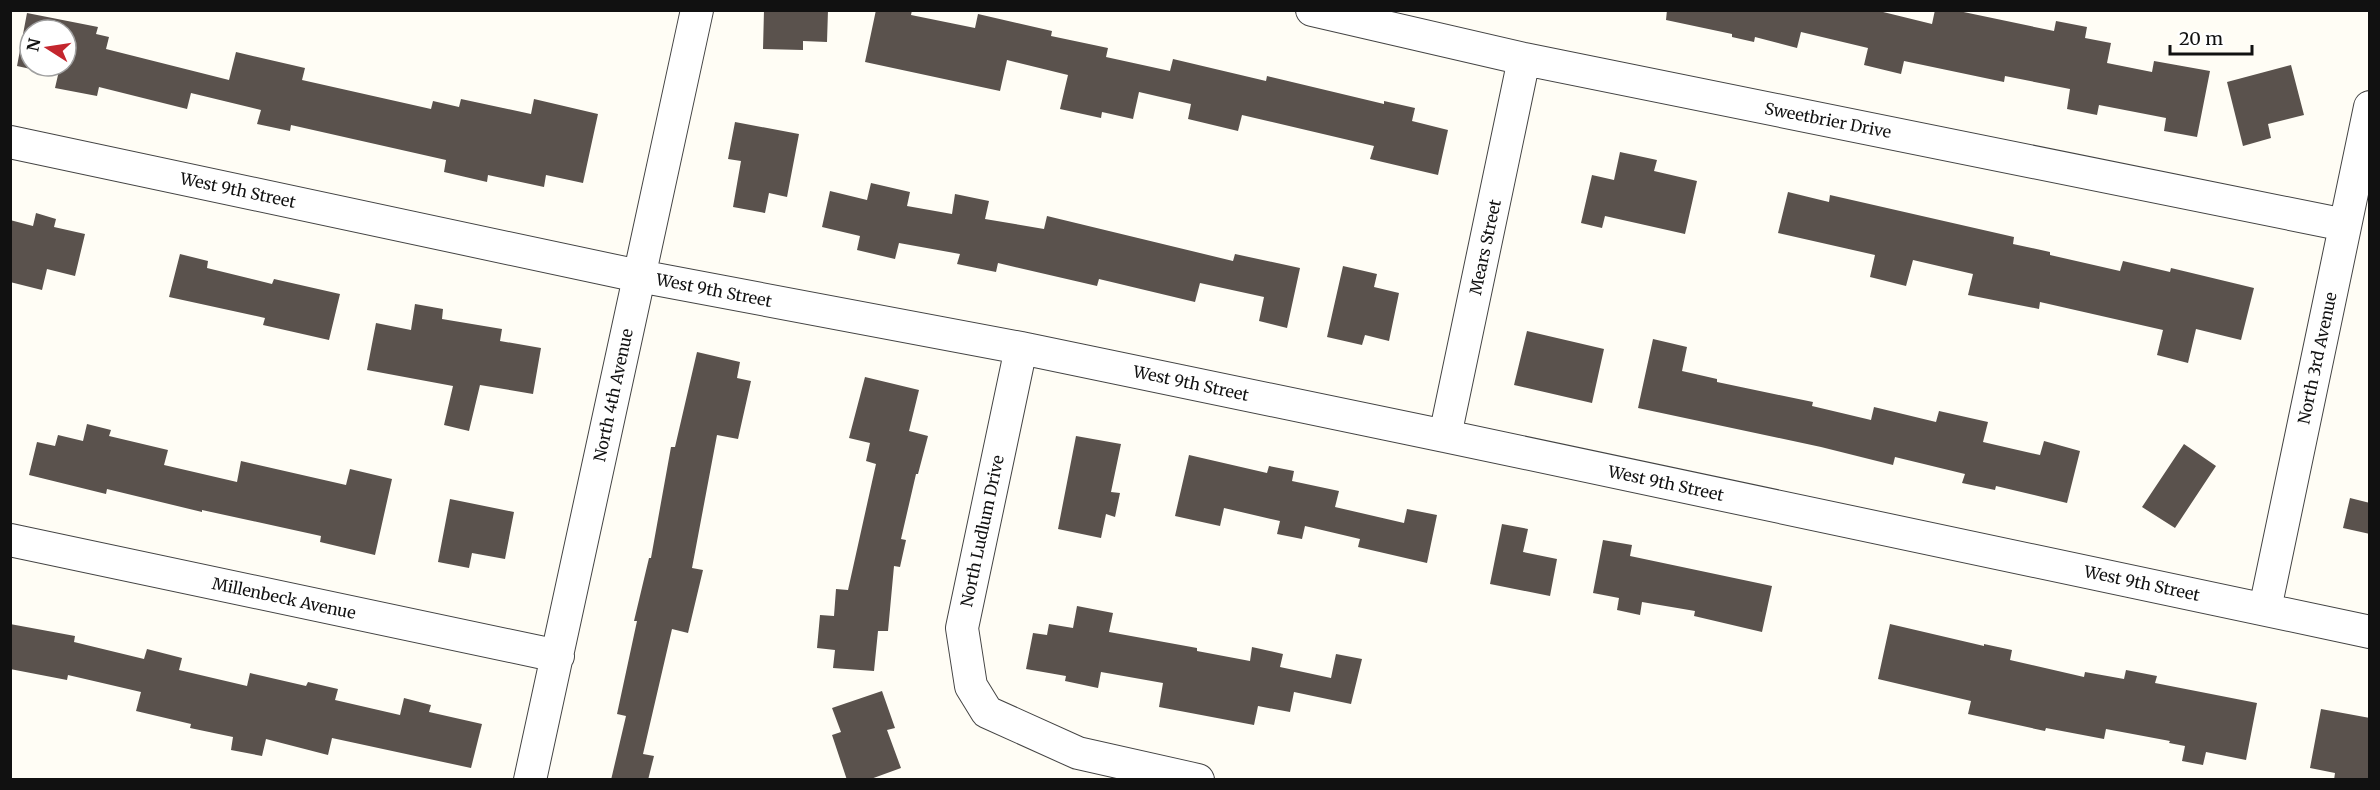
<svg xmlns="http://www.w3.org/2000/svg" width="2380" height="790" font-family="Merriweather,serif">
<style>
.building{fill:#5a524d;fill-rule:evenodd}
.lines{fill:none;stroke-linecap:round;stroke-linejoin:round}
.minor-casing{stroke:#444;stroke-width:34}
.minor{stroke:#fff;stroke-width:32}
.labels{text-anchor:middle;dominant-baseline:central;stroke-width:6;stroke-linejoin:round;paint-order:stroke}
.street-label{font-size:16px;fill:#111;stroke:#fff}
</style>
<rect width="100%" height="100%" fill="#fffdf5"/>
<path class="building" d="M 764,10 L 828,10 L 827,42 L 803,41 L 803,50 L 763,49 Z
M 876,10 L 912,10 L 911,15 L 975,28 L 978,14 L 1052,31 L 1051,36 L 1108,48 L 1106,57 L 1170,71 L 1173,59 L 1266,81 L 1267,76 L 1384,104 L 1384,101 L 1415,108 L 1412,121 L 1448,130 L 1438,175 L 1370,159 L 1374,146 L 1242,115 L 1238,131 L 1188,119 L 1191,104 L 1139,92 L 1133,119 L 1102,112 L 1101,118 L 1060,109 L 1068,75 L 1007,60 L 1000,91 L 865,62 Z
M 1667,10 L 1875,10 L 1932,24 L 1935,10 L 1954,10 L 2054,31 L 2056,21 L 2087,27 L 2085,38 L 2111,43 L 2107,63 L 2152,72 L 2154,61 L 2210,71 L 2197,137 L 2164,131 L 2166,118 L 2099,105 L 2097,115 L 2067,109 L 2070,89 L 2005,76 L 2004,82 L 1904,61 L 1901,74 L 1864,65 L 1868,48 L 1801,32 L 1797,48 L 1755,37 L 1754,42 L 1732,37 L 1732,34 L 1666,20 Z
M 27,13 L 98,27 L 96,34 L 109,37 L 106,49 L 229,80 L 236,52 L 305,68 L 302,80 L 431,109 L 433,101 L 459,107 L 461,99 L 531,114 L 534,99 L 598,114 L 583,183 L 546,175 L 544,187 L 488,175 L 487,182 L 444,172 L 446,160 L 291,125 L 290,131 L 257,124 L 261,110 L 191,93 L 187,109 L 99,87 L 97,96 L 55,88 L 58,75 L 17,66 ZM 30,30 L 66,30 L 66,66 L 30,66 Z
M 2291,65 L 2304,115 L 2268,124 L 2271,138 L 2243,146 L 2227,82 Z
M 735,122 L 799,134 L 787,197 L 769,193 L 765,213 L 733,207 L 741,161 L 728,159 Z
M 1620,152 L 1657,160 L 1654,171 L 1697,181 L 1685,234 L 1605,216 L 1602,228 L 1581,223 L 1592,175 L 1614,180 Z
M 871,183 L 910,192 L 907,206 L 952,214 L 955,194 L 989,201 L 985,219 L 1044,229 L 1047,216 L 1233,261 L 1235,254 L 1300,268 L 1287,328 L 1259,321 L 1264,297 L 1200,283 L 1195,302 L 1099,279 L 1097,286 L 998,263 L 996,272 L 957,264 L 960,254 L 899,243 L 895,259 L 857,250 L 860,236 L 822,227 L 830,191 L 867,200 Z
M 1788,192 L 1829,202 L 1830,195 L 2014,237 L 2013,244 L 2050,252 L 2050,255 L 2120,271 L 2123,261 L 2170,272 L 2171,268 L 2254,288 L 2241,340 L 2196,329 L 2188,363 L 2157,355 L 2163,330 L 2040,302 L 2039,309 L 1968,295 L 1973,274 L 1913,260 L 1906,286 L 1870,277 L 1875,255 L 1778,233 Z
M 36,213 L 56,219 L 54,227 L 85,234 L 75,276 L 47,269 L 42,290 L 10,282 L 10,220 L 33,226 Z
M 180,254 L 208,261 L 207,268 L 272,284 L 274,279 L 340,294 L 329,340 L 263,325 L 265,318 L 169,297 Z
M 1343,266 L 1377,274 L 1374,287 L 1399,293 L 1389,341 L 1365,335 L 1362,345 L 1327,337 Z
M 415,304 L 443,309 L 442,319 L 502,329 L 500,341 L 541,348 L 533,394 L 480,385 L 469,431 L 444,425 L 453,386 L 367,370 L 376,323 L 411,330 Z
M 1527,331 L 1604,349 L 1592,403 L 1514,385 Z
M 1653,339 L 1687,347 L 1682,371 L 1717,379 L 1717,382 L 1813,402 L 1812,406 L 1871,420 L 1874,407 L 1936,422 L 1939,411 L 1988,422 L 1983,442 L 2040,455 L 2044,441 L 2080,451 L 2067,503 L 1996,486 L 1995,490 L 1962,483 L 1965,474 L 1895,457 L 1893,465 L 1821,447 L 1638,408 Z
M 697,352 L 740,362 L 737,378 L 751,381 L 738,439 L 717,435 L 692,568 L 703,570 L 688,633 L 672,629 L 643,754 L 654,756 L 648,780 L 611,780 L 626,716 L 617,714 L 637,621 L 634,621 L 649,558 L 651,558 L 671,447 L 675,447 Z
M 865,377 L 919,390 L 909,431 L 928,436 L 918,474 L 916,474 L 901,539 L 906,540 L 900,567 L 894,566 L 888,631 L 878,631 L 874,671 L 833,668 L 835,650 L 817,648 L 820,615 L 834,616 L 836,589 L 848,590 L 876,464 L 866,461 L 870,443 L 849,438 Z
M 87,424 L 111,430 L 109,436 L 168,450 L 164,465 L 237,482 L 241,461 L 346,485 L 350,469 L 392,479 L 375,555 L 320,542 L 321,536 L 202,510 L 202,512 L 107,489 L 106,494 L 29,475 L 37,442 L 55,446 L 58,435 L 83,441 Z
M 1076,436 L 1121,444 L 1111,492 L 1120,493 L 1115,517 L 1106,514 L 1101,538 L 1058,529 Z
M 2184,444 L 2216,466 L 2175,528 L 2142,507 Z
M 1189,455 L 1267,473 L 1269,466 L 1294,471 L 1292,481 L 1339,491 L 1335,507 L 1404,523 L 1407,509 L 1437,515 L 1427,563 L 1358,547 L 1360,539 L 1305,526 L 1302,539 L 1277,534 L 1280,521 L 1224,508 L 1220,526 L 1175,516 Z
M 2350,498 L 2370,503 L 2370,534 L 2343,528 Z
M 450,499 L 514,512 L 505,559 L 472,553 L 469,568 L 438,562 Z
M 1502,524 L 1528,529 L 1523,552 L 1557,559 L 1550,596 L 1490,584 Z
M 1603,540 L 1632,545 L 1630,556 L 1772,586 L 1762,632 L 1694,616 L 1695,611 L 1642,602 L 1640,615 L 1617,610 L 1619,598 L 1593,593 Z
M 1077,606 L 1113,613 L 1109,632 L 1197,648 L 1197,651 L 1250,661 L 1252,647 L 1283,654 L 1280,667 L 1331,678 L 1336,654 L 1362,659 L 1351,704 L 1294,692 L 1290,712 L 1258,706 L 1254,725 L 1159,707 L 1163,683 L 1101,672 L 1098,688 L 1065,681 L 1066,676 L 1026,669 L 1033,633 L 1047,635 L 1049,624 L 1073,628 Z
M 10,624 L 75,636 L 74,642 L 144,659 L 147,649 L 182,658 L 179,670 L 247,686 L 250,673 L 306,686 L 308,682 L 338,689 L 335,700 L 400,715 L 404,698 L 431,705 L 429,712 L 482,724 L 471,768 L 332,738 L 328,755 L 266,739 L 262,756 L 231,750 L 233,737 L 190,728 L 191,724 L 136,711 L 141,692 L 68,675 L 67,680 L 10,669 Z
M 1890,624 L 1984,646 L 1984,644 L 2012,650 L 2010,660 L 2084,677 L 2085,672 L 2124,679 L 2126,670 L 2157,676 L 2155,683 L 2257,703 L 2246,760 L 2206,752 L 2203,765 L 2182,761 L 2185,746 L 2169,743 L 2170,741 L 2106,729 L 2104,739 L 2046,728 L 2045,731 L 1968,714 L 1971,701 L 1878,679 Z
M 882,691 L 895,728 L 887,730 L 901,768 L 868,780 L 847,780 L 832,735 L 841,732 L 832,708 Z
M 2321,709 L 2370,718 L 2370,780 L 2334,780 L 2335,773 L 2310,768 Z"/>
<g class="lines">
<g class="minor-casing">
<path id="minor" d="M 1312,10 L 1524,59 L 2345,225
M 10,142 L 639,276 L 1021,348 L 1445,436 L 2370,632
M 1021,348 L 962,628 L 971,686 L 987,712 L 1078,753 L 1198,780
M 1445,436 L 1524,59
M 10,540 L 558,656
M 2265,609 L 2370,107
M 530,780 L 697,10"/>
</g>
<use href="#minor" class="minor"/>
</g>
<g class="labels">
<g class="street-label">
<text transform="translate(1828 120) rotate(11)">Sweetbrier Drive</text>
<text transform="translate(238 190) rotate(12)">West 9th Street</text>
<text transform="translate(1485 247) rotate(-78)">Mears Street</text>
<text transform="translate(714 290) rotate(11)">West 9th Street</text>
<text transform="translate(2317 358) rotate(-78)">North 3rd Avenue</text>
<text transform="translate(1191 383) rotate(12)">West 9th Street</text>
<text transform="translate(613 395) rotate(-78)">North 4th Avenue</text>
<text transform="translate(1666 483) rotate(12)">West 9th Street</text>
<text transform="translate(982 531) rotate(-78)">North Ludlum Drive</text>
<text transform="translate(2142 583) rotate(12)">West 9th Street</text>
<text transform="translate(284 598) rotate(12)">Millenbeck Avenue</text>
</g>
</g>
<rect width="2380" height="790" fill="none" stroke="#111111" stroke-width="24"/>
<g transform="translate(48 48) rotate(282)"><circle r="28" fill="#ffffff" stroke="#a0a0a0" stroke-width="1.5"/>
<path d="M0-4.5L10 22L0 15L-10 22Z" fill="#c4262e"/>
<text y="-9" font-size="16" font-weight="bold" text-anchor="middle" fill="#111111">N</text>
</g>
<path d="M2170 45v9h82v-9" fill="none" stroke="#111111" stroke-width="3"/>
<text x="2179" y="45" font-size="18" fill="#111111" stroke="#ffffff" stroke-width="4.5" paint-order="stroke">20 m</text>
</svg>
